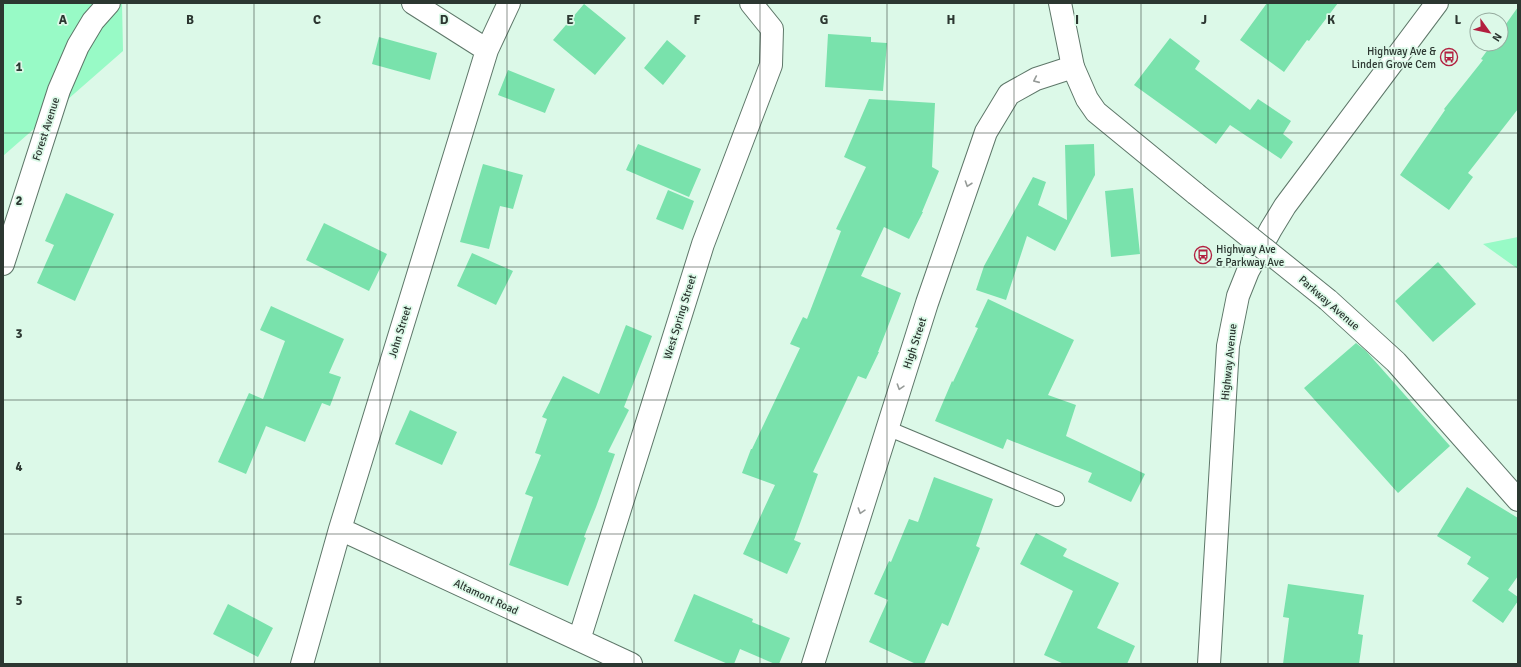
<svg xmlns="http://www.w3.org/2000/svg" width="1521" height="667" font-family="Signika,sans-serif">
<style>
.green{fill:#98fac6}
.building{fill:#79e2ac}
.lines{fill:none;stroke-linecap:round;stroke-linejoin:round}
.service-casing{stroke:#5e7769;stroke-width:16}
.minor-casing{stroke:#5e7769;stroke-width:24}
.tertiary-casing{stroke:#5e7769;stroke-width:24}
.secondary-casing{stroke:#5e7769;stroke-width:24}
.service{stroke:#fff;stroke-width:14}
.minor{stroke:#fff;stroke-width:22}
.tertiary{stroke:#fff;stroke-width:22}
.secondary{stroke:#fff;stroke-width:22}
.tertiary-bridge-casing{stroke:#5e7769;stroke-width:24;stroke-linecap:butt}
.tertiary-bridge{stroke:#fff;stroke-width:22}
.oneway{stroke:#969b98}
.grid{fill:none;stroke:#2c3731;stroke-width:1;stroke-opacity:0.55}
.labels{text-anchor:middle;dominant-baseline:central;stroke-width:3.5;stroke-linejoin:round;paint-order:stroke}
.poi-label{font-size:11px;fill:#2c3731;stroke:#dcf9e8;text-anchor:end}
.street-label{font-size:11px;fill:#2c3731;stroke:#dcf9e8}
.grid-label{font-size:13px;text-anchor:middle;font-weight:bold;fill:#2c3731;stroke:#dcf9e8;stroke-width:3.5;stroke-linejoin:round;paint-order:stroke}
</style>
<rect width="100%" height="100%" fill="#dcf9e8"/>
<path class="green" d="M 3,3 L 122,3 L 123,51 L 3,156 Z
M 1518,237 L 1518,269 L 1483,244 Z"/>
<path class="building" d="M 1267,3 L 1338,3 L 1309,41 L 1307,40 L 1284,72 L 1240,40 Z
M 584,4 L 626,38 L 595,75 L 553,40 Z
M 1518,7 L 1518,109 L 1468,173 L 1473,177 L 1449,210 L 1400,175 L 1445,110 L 1444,109 L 1483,60 L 1481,59 L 1492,44 L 1501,44 L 1501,31 Z
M 828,34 L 871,37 L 871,42 L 887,43 L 883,91 L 825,87 Z
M 379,37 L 437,53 L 430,80 L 372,64 Z
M 1170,38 L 1200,61 L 1195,69 L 1250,110 L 1258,99 L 1291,121 L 1283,134 L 1293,142 L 1281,159 L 1230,125 L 1216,144 L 1134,85 Z
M 667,40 L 686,56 L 663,85 L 644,68 Z
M 508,70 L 555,89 L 545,113 L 498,95 Z
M 869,99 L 935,103 L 932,167 L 939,171 L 922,212 L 923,212 L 909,239 L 884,227 L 861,276 L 901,293 L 878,352 L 879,352 L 866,379 L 858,376 L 813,472 L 818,474 L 794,540 L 801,543 L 787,574 L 743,554 L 775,485 L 742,473 L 751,449 L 752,449 L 800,348 L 790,344 L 803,317 L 807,319 L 841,231 L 836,229 L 866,167 L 844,157 Z
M 638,144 L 701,169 L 689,197 L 626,170 Z
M 1094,144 L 1095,175 L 1055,251 L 1027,236 L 1006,300 L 976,290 L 984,266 L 1033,177 L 1046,182 L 1038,205 L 1067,220 L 1065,145 Z
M 483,164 L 523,175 L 513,209 L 500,206 L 489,249 L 460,242 Z
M 1133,188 L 1140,254 L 1111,257 L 1105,191 Z
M 668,190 L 694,201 L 683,230 L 656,219 Z
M 66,193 L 114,214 L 75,301 L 37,283 L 54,245 L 45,241 Z
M 324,223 L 387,254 L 369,291 L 306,260 Z
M 472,253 L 513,271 L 496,305 L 457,286 Z
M 1438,262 L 1476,304 L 1433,342 L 1395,301 Z
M 988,299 L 1074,340 L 1048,395 L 1076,405 L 1066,436 L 1145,474 L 1131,502 L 1088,482 L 1092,473 L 1007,439 L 1003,449 L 935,421 L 952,381 L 953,382 L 978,328 L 975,327 Z
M 271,306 L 344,339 L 329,373 L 341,377 L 330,406 L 322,403 L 305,442 L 266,426 L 246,474 L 218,462 L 249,393 L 263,399 L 285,341 L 260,330 Z
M 626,325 L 652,336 L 624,407 L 629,410 L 608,452 L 615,454 L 596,507 L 584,537 L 586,538 L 568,586 L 509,565 L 533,497 L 525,494 L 541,455 L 535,453 L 547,419 L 542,417 L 563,376 L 599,394 Z
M 1356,343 L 1366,351 L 1450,446 L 1398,493 L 1304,388 Z
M 410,410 L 457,432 L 442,465 L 395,444 Z
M 934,477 L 993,499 L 976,546 L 980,548 L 948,626 L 942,623 L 924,664 L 916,664 L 869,642 L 888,600 L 874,594 L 889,561 L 891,562 L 909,519 L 918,522 Z
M 1467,487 L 1518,518 L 1518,576 L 1508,590 L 1518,597 L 1518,601 L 1503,623 L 1472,601 L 1489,578 L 1467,564 L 1471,557 L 1437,536 Z
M 1036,533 L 1067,549 L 1063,556 L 1119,583 L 1097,628 L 1135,646 L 1127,664 L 1064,664 L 1044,655 L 1073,591 L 1020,564 Z
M 1288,584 L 1364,595 L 1358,634 L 1363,635 L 1359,664 L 1283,664 L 1289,618 L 1283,617 Z
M 694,594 L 753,619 L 752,622 L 790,638 L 779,664 L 775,664 L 740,649 L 734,664 L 728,664 L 674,641 Z
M 228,604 L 273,628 L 258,657 L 213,634 Z"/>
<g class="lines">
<g class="service-casing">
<path id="service" d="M 887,428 L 1057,499"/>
</g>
<g class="minor-casing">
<path id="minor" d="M 413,3 L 487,50
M 3,264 L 59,90 L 78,46 L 93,21 L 109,3
M 340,529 L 631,664
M 579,640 L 703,244 L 771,65 L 772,29 L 751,3
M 302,664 L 340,529 L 487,50 L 509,3
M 813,664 L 927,303 L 986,132 L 1009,94 L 1036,79 L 1073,67"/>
</g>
<g class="tertiary-casing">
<path id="tertiary" d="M 1060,3 L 1073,67 L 1087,99 L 1096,112 L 1196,194
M 1328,300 L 1396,362 L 1518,500"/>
</g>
<g class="secondary-casing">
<path id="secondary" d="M 1209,664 L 1228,346 L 1238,296 L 1248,271 L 1271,229 L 1285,206 L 1437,3"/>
</g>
<use href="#service" class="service"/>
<use href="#minor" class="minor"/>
<use href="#tertiary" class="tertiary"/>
<use href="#secondary" class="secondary"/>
<g class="tertiary-bridge-casing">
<path id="tertiary-bridge" d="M 1196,194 L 1328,300"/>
</g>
<use href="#tertiary-bridge" class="tertiary-bridge"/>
</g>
<defs><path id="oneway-chevron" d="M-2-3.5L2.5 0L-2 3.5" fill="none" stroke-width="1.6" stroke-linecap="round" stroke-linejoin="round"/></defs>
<g class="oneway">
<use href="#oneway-chevron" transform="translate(1036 80) rotate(156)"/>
<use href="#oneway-chevron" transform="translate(968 184) rotate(109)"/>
<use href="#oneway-chevron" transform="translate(900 387) rotate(108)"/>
<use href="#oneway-chevron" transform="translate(861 511) rotate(108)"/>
</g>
<path class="grid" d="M 127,3 L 127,664M 254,3 L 254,664M 380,3 L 380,664M 507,3 L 507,664M 634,3 L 634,664M 760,3 L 760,664M 887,3 L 887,664M 1014,3 L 1014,664M 1141,3 L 1141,664M 1268,3 L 1268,664M 1394,3 L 1394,664M 3,133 L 1518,133M 3,267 L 1518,267M 3,400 L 1518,400M 3,534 L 1518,534"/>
<defs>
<g id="bus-ring" transform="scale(0.9)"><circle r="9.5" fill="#dcf9e8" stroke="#b21f3f" stroke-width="1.5"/><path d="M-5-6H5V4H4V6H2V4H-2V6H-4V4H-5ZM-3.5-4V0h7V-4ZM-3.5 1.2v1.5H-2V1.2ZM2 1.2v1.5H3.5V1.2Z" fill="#b21f3f"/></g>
</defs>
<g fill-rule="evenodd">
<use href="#bus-ring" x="1449" y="57"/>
<use href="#bus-ring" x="1203" y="255"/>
</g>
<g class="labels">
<g class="poi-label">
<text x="1436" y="51">Highway Ave &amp;<tspan x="1436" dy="13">Linden Grove Cem</tspan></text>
<text x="1216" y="249" text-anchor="start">Highway Ave<tspan x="1216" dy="13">&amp; Parkway Ave</tspan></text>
</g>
<g class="street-label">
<text transform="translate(46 129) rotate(-72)">Forest Avenue</text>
<text transform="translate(1329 303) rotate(41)">Parkway Avenue</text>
<text transform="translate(680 317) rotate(-73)">West Spring Street</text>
<text transform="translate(400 332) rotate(-73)">John Street</text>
<text transform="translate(915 343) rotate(-72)">High Street</text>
<text transform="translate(1229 362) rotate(-84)">Highway Avenue</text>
<text transform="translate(486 597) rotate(25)">Altamont Road</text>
</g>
</g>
<g class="grid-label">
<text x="63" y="24">A</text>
<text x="190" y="24">B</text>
<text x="317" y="24">C</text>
<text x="444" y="24">D</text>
<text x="570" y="24">E</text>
<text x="697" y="24">F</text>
<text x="824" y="24">G</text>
<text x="951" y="24">H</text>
<text x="1077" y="24">I</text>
<text x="1204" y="24">J</text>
<text x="1331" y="24">K</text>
<text x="1458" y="24">L</text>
<text x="19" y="71">1</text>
<text x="19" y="205">2</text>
<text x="19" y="338">3</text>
<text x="19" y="471">4</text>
<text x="19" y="605">5</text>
</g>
<rect width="1521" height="667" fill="none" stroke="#2c3731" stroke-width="8"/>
<g transform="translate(1489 32) rotate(123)"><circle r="19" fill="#dcf9e8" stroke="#96ab9f"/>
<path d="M0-3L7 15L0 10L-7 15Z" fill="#b21f3f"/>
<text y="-6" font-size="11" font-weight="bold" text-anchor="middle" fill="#2c3731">N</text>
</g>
</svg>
